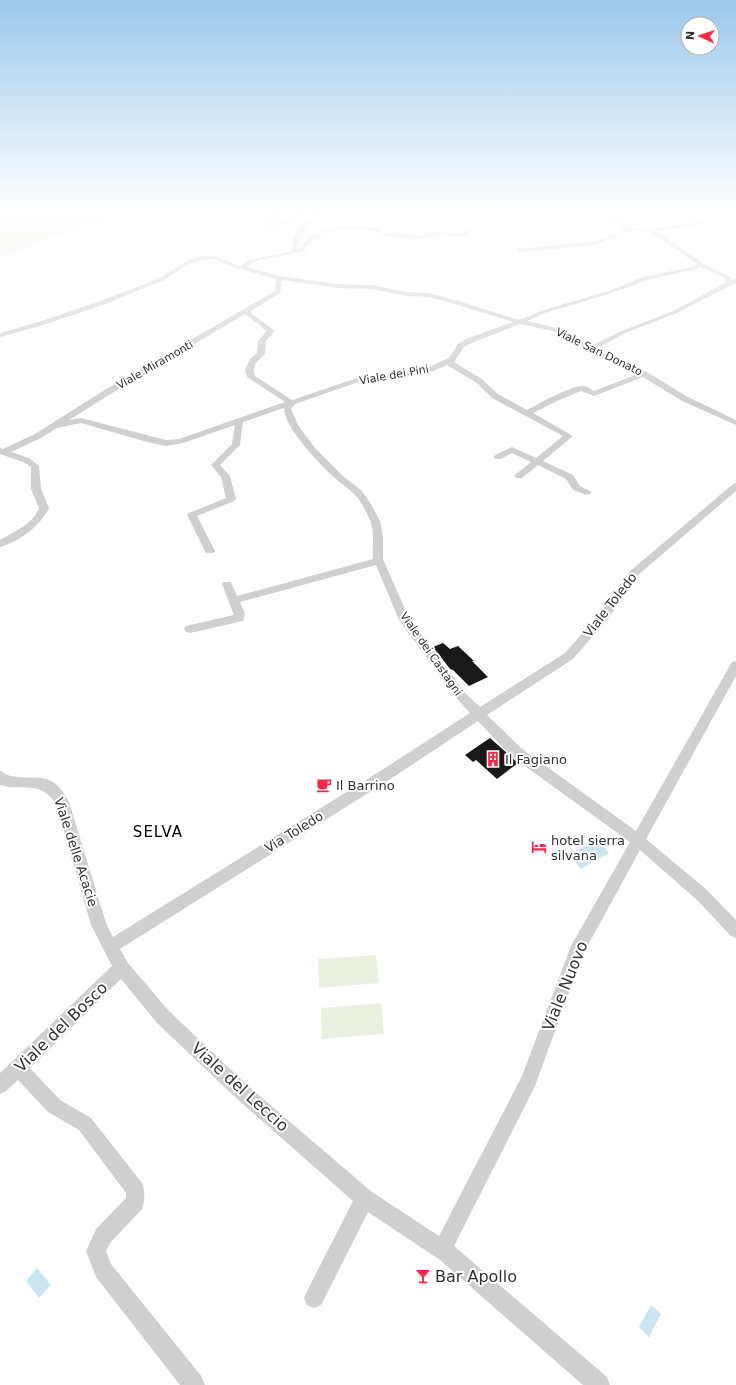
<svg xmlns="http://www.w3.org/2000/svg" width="736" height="1385" font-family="'DejaVu Sans',sans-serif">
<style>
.green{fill:#eaf0e0}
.water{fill:#cbe5f0}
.building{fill:#191919}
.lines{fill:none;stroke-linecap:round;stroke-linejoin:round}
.minor{fill:#cfcfcf;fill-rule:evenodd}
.labels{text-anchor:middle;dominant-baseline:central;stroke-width:4;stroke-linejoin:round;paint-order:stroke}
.far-street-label{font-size:11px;fill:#323232;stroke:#fff}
.street-label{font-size:13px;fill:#323232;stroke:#fff}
.poi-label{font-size:13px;fill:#323232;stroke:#fff;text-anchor:start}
.quarter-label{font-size:15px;letter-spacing:1px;fill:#000;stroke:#fff}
.near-street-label{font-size:16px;fill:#323232;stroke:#fff}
.near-poi-label{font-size:16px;fill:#323232;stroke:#fff;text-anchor:start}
</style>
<rect width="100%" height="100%" fill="#fff"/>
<path class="green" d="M 0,213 L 137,213 C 89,222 45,241 0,257 Z
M 376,955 L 379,983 L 319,988 L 318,959 Z
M 381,1003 L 384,1034 L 322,1039 L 321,1008 Z"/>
<path class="water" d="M 597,839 L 609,853 L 581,869 L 569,855 Z
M 37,1268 L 51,1285 L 39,1298 L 26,1281 Z
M 651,1305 L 661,1314 L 650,1335 L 650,1338 L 639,1327 Z"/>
<path class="building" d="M 443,643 L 450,649 L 458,646 L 474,661 L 472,661 L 488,677 L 469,686 L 453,670 L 450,669 L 433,647 Z
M 490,738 L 518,763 L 497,779 L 476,760 L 473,762 L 465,755 Z"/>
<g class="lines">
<path class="minor" d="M 276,213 L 282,213 L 271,227 C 284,222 294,213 310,213 L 290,221 L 275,230 L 267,230 L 265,227 Z
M 314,213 L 320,213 C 307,227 300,230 298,249 C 304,245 308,238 314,235 C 334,224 359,225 380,229 L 383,232 L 419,235 L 438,231 L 457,234 L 468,230 L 471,232 C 458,241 452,234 439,235 C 432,235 425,239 418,239 C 407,239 395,237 384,236 C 379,236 378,232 374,231 C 349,226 319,230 304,251 L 252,262 L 247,267 L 279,276 L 337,284 L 372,285 L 407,292 L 428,293 L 452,299 L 519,320 L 541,311 L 611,290 L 643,277 L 691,267 L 697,264 L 650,232 L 633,231 L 624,233 L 597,245 L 520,252 L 517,250 L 518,249 L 596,241 L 623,230 L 602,213 C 615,213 618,226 629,227 C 652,231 676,225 699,222 L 691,215 L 694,213 L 704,220 L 704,224 L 656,231 L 706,265 L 729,276 L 732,280 L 736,278 L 736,283 L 677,313 L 623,334 L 596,349 L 647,372 L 688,397 L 736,420 L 736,425 L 682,401 L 643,377 L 594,396 L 581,391 L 557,401 L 533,413 L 573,436 L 543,461 L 573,475 L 580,486 L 592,492 L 590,494 L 587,495 L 573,490 L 566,479 L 538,465 L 522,478 L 516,478 L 514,476 L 516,474 L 531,462 L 512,453 L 501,459 L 495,459 L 494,457 L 495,455 L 512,447 L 536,458 L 563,436 L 492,398 L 477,383 L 447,365 L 433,371 L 400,378 L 367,379 L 295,404 L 291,409 L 298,425 L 315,448 L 343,476 L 361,490 L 371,504 L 380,521 L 383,536 L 383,559 L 408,616 L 466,694 L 480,707 L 565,653 L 600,613 L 629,572 L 733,484 L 736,483 L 736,491 L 637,576 L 608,619 L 573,659 L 487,715 L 521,748 L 636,831 L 732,662 L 736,661 L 736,676 L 646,839 L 707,890 L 736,920 L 736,938 L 731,936 L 697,900 L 640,850 L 583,954 L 535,1086 L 454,1246 L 607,1377 L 610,1385 L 583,1385 L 440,1260 L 368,1212 L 321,1305 L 314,1308 L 307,1305 L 304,1298 L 307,1291 L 353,1201 L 235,1097 L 157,1023 L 121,979 L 30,1068 L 60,1100 L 91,1118 L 142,1183 C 145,1192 145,1200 142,1209 L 110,1243 L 106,1251 L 111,1264 L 202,1377 L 205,1385 L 180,1385 L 96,1277 L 86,1251 L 96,1229 L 126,1198 L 126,1193 L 79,1130 L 48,1112 L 18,1080 L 6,1091 L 0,1094 L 0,1073 L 112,966 L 91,925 L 56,804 C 40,779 23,792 0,785 L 0,771 C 4,772 7,776 11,776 C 38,781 52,769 69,802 L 106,923 L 113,937 L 382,770 L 470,713 L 458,700 L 399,620 L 376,565 L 240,602 L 245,614 L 243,621 L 190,633 L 186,632 L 184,629 L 186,626 L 234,615 L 222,584 L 223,582 L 231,582 L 237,596 L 373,559 C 372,546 375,532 370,520 C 366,512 361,500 354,494 C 349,489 343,485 337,480 C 322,467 284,428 284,408 L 243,422 L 240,445 L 220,465 L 230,476 L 236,499 L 234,501 L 197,516 L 215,551 L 214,553 L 206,553 L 187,515 L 189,513 L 226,498 L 221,477 L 211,465 L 232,444 L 235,425 L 183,443 L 166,446 L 147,442 L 81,423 L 57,428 L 41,438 L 11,452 L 29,458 L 39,466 L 41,489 L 49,508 C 41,525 18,543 0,547 L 0,540 C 15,531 32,525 39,508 L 31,489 L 31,467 L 23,462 L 0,454 L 0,448 L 3,449 L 35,434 L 103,391 L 275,291 L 276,279 L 233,267 L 214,259 L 202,260 L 187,265 L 164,280 L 103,305 L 37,327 L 0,337 L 0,333 C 52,319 102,301 152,281 C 169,274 182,260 201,256 C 218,253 226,262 241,266 L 248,260 L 291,252 L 294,238 L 298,229 ZM 701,267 L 725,278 L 725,283 L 673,311 L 619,332 L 591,346 L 557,328 L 527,321 L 545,313 L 615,292 L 647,280 L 693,270 ZM 282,280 L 337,288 L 372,289 L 407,296 L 428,297 L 448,302 L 513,322 L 466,339 L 458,344 L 449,358 L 428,367 L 400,374 L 366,375 L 292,400 L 255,376 C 251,365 258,361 265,354 L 266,341 L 275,331 L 252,314 L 251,311 L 280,293 ZM 245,314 L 267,331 L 258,341 L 257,353 L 250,359 L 245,370 L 247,377 L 285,402 L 179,439 L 166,440 L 81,418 L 69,420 L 109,395 ZM 520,324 L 553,331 L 593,354 L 638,374 L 594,391 C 591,389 587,386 583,386 C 572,385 538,404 527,410 L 498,394 L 482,379 L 454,362 L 464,347 L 472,343 ZM 478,721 L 511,756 L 630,842 L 571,946 L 522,1076 L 439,1236 L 372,1192 L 247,1085 L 169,1011 L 128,963 L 120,949 L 392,778 Z"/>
</g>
<linearGradient id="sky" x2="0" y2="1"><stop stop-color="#9cc8eb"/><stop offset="0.52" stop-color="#fff"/><stop offset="1" stop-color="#fff" stop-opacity="0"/></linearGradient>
<rect width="736" height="407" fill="url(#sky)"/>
<defs>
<g id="building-bare" transform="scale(1.2)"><path d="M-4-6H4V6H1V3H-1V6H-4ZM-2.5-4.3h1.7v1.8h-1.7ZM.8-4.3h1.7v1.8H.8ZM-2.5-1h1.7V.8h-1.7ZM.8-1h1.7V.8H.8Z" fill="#f52947" stroke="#fff" stroke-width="2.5" paint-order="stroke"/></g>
<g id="cafe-bare" transform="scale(1.2)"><path d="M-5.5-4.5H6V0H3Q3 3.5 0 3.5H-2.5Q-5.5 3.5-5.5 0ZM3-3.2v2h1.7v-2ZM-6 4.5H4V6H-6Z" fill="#f52947" stroke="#fff" stroke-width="2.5" paint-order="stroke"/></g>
<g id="hotel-bare" transform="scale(1.2)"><path d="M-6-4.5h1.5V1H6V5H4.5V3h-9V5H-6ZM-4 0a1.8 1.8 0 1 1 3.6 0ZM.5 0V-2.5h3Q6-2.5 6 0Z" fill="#f52947" stroke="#fff" stroke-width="2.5" paint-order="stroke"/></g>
<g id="bar-bare" transform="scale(1.2)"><path d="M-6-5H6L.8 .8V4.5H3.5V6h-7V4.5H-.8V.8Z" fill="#f52947" stroke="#fff" stroke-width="2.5" paint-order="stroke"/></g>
</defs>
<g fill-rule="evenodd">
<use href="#building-bare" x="493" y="759"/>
<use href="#cafe-bare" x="324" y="785"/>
<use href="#hotel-bare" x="539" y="847"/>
<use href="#bar-bare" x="423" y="1276"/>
</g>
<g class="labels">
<g class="far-street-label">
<text transform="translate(599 352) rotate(26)">Viale San Donato</text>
<text transform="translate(155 365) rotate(-30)">Viale Miramonti</text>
<text transform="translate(394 375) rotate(-10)">Viale dei Pini</text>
<text transform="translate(431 654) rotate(55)">Viale dei Castagni</text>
</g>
<g class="street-label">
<text transform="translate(610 605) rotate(-52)">Viale Toledo</text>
<text transform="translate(294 832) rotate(-32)">Via Toledo</text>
<text transform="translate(76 852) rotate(72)">Viale delle Acacie</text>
</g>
<g class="poi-label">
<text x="505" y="759">Il Fagiano</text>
<text x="336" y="785">Il Barrino</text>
<text x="551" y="840">hotel sierra<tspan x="551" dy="15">silvana</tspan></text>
</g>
<g class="quarter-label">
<text x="158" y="832">SELVA</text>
</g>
<g class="near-street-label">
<text transform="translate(565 986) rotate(-68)">Viale Nuovo</text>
<text transform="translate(61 1027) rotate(-44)">Viale del Bosco</text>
<text transform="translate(240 1087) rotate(42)">Viale del Leccio</text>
</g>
<g class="near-poi-label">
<text x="435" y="1276">Bar Apollo</text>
</g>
</g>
<g transform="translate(700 36) rotate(273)"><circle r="19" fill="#ffffff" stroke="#adadad"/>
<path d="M0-3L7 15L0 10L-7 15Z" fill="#f52947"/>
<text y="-6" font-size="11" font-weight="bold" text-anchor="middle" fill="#323232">N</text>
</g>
</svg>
